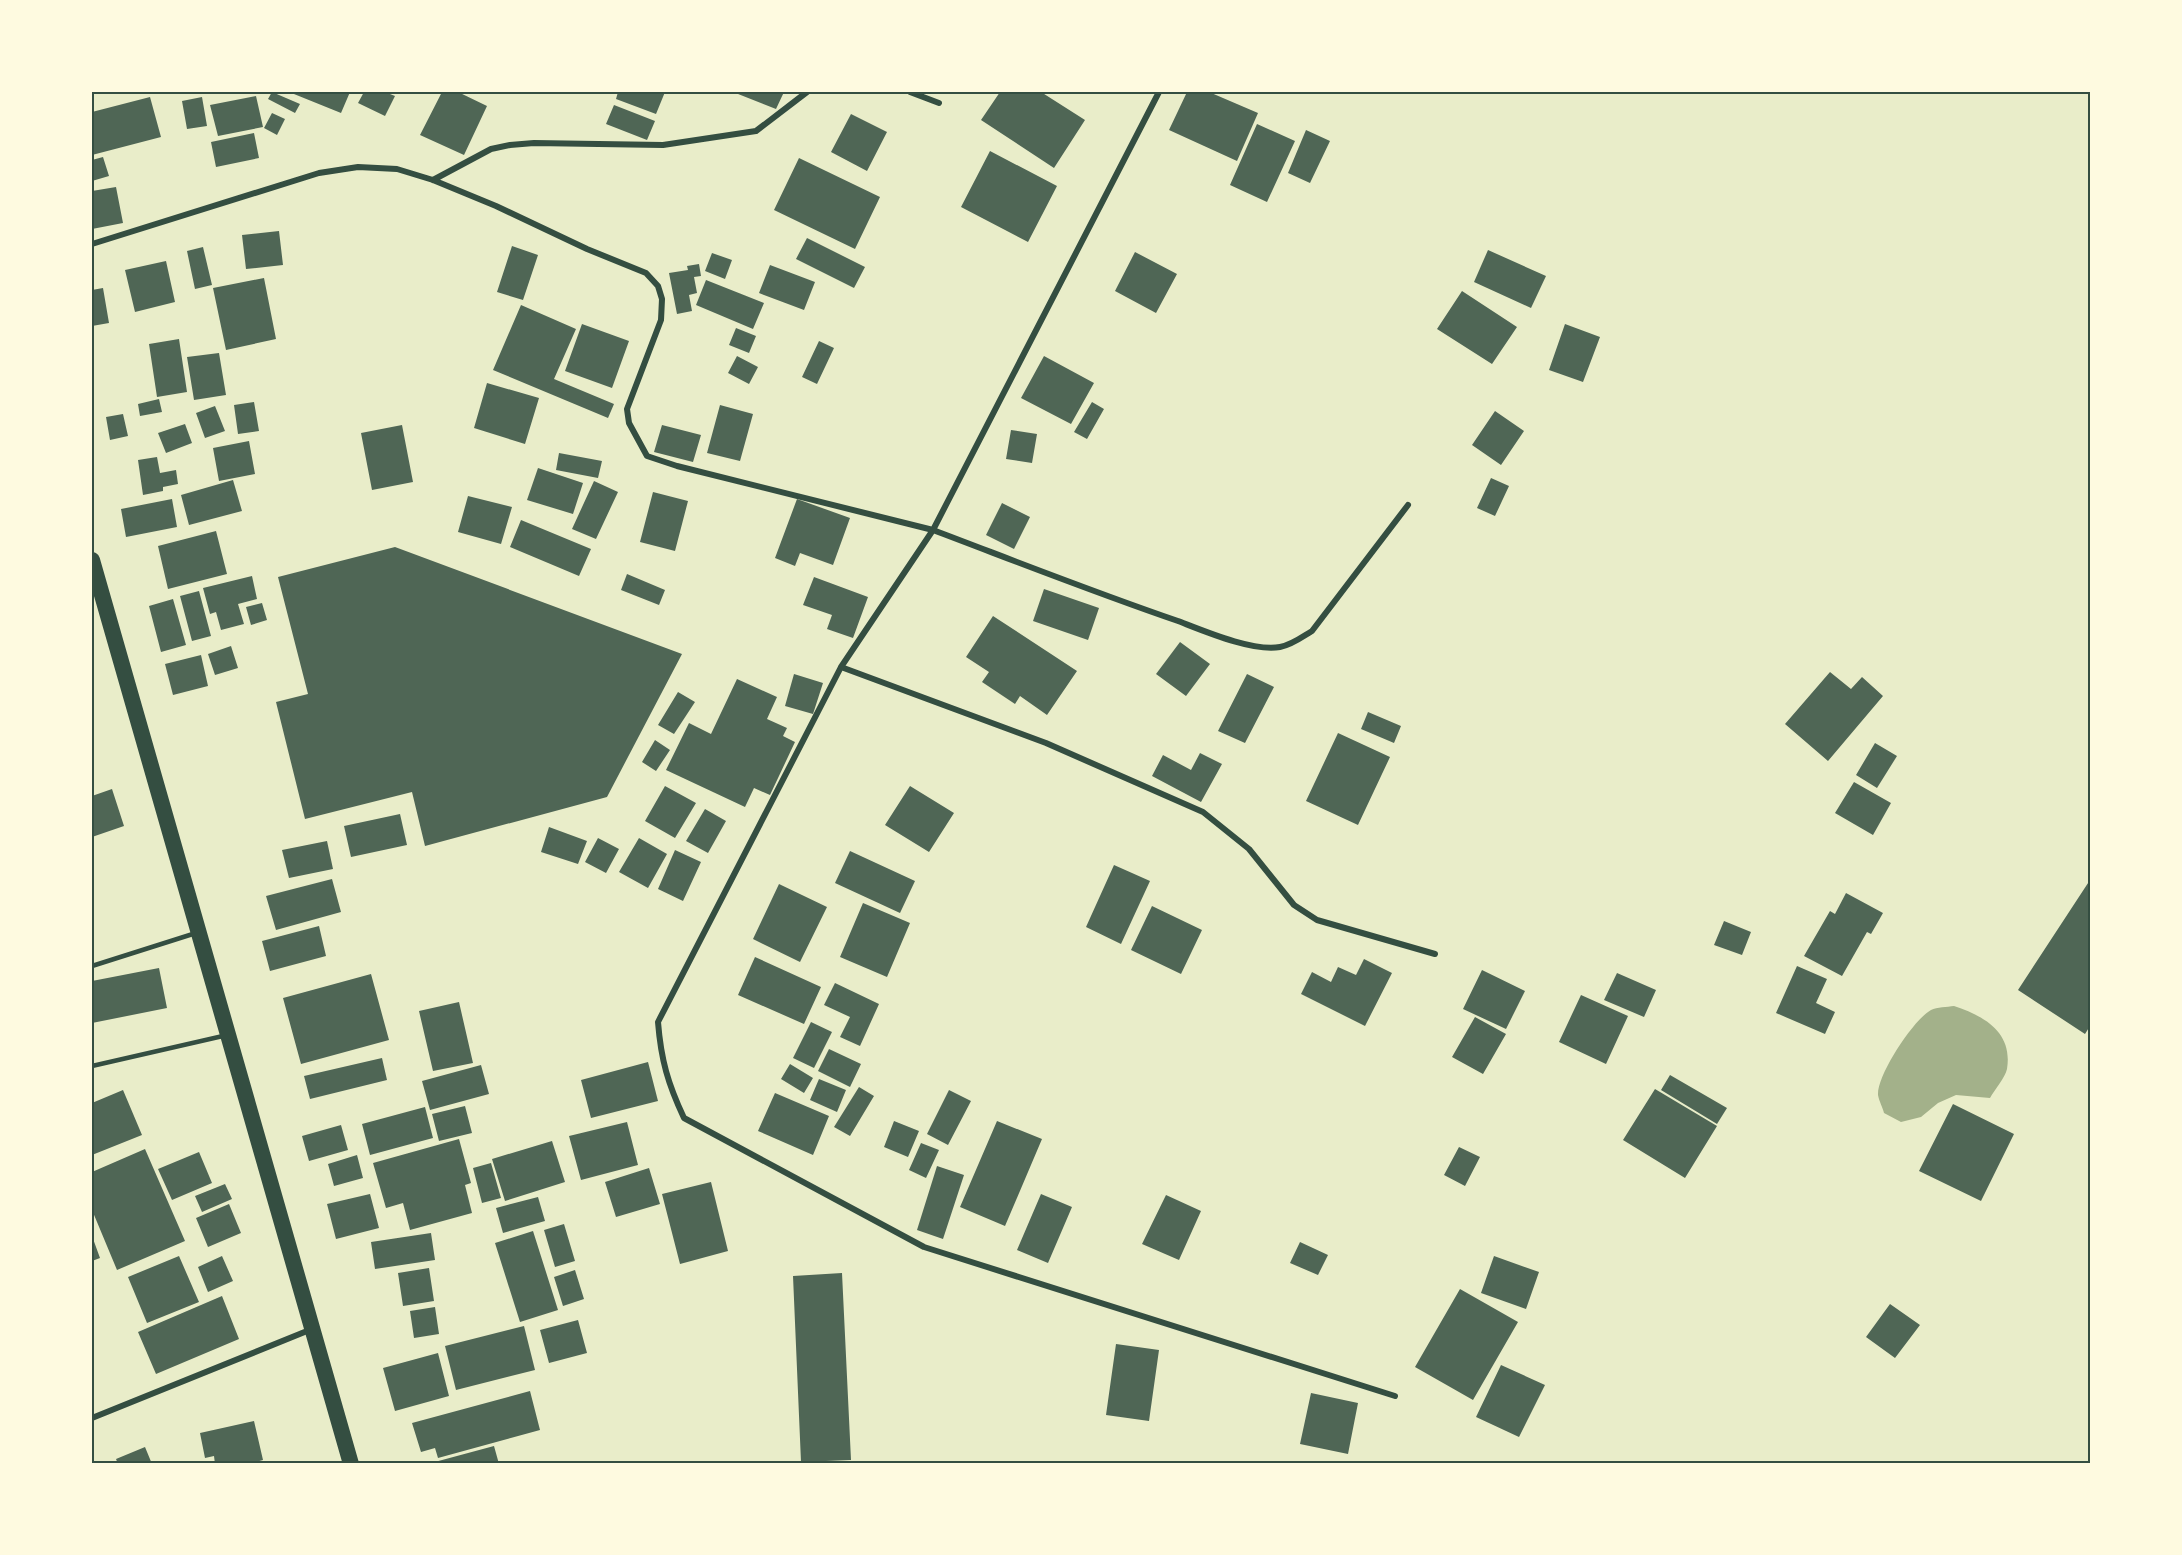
<svg xmlns="http://www.w3.org/2000/svg" width="2182" height="1555" font-family="'Alegreya Sans',sans-serif">
<style>
.water{fill:#a3b18a}
.building{fill:#4f6655}
.lines{fill:none;stroke-linecap:round;stroke-linejoin:round}
.service{stroke:#344e41;stroke-width:4.5}
.minor{stroke:#344e41;stroke-width:6}
.trunk{stroke:#344e41;stroke-width:16}
.neatline{fill:none;stroke:#344e41;stroke-width:2}
</style>
<rect width="100%" height="100%" fill="#e9edc9"/>
<path class="water" d="M 1954,1006 C 1984,1016 2013,1032 2007,1069 C 2005,1078 1995,1089 1990,1098 L 1956,1095 L 1938,1103 L 1921,1117 L 1901,1122 L 1884,1113 C 1883,1108 1879,1101 1878,1095 C 1877,1075 1913,1020 1931,1010 C 1937,1007 1947,1007 1954,1006 Z"/>
<path class="building" d="M 272,92 L 300,104 L 295,113 L 268,99 Z
M 289,92 L 350,92 L 341,113 Z
M 364,92 L 385,92 L 395,96 L 385,116 L 358,103 Z
M 442,92 L 458,92 L 487,106 L 464,155 L 420,135 Z
M 618,92 L 665,92 L 656,114 L 616,99 Z
M 733,92 L 784,92 L 776,109 Z
M 1000,92 L 1041,92 L 1085,120 L 1054,168 L 981,120 Z
M 1187,92 L 1209,92 L 1258,113 L 1237,161 L 1169,130 Z
M 256,96 L 263,127 L 218,136 L 210,105 Z
M 150,97 L 161,137 L 92,155 L 92,112 Z
M 202,97 L 207,126 L 187,129 L 182,101 Z
M 614,105 L 655,121 L 647,140 L 606,124 Z
M 272,113 L 285,119 L 277,135 L 264,128 Z
M 851,114 L 887,132 L 867,171 L 831,152 Z
M 1257,124 L 1295,141 L 1267,202 L 1230,185 Z
M 1306,130 L 1330,141 L 1310,183 L 1288,173 Z
M 254,133 L 259,158 L 216,167 L 211,142 Z
M 990,151 L 1057,186 L 1028,242 L 961,207 Z
M 103,157 L 109,176 L 92,181 L 92,160 Z
M 799,158 L 880,197 L 855,249 L 774,210 Z
M 116,187 L 123,223 L 92,229 L 92,191 Z
M 279,231 L 283,265 L 246,269 L 242,235 Z
M 807,238 L 865,267 L 854,288 L 796,259 Z
M 512,246 L 538,255 L 523,300 L 497,292 Z
M 203,247 L 212,285 L 195,289 L 187,251 Z
M 1488,250 L 1546,276 L 1531,308 L 1474,282 Z
M 1135,252 L 1177,274 L 1156,313 L 1115,291 Z
M 712,253 L 732,260 L 725,279 L 705,271 Z
M 166,261 L 175,302 L 135,312 L 125,270 Z
M 699,264 L 701,276 L 694,277 L 697,293 L 689,295 L 692,311 L 677,314 L 669,273 L 688,270 L 687,266 Z
M 770,265 L 815,282 L 804,310 L 759,293 Z
M 264,278 L 276,339 L 226,350 L 213,288 Z
M 706,280 L 764,303 L 753,329 L 696,305 Z
M 103,288 L 109,323 L 92,326 L 92,290 Z
M 1462,291 L 1517,327 L 1492,364 L 1437,329 Z
M 521,305 L 576,329 L 554,379 L 614,404 L 608,418 L 493,370 Z
M 582,324 L 629,341 L 612,388 L 565,371 Z
M 1565,324 L 1600,337 L 1583,382 L 1549,370 Z
M 736,328 L 756,336 L 749,353 L 729,345 Z
M 179,339 L 187,392 L 157,397 L 149,344 Z
M 819,341 L 834,348 L 817,384 L 802,377 Z
M 219,353 L 226,395 L 194,400 L 187,357 Z
M 737,356 L 758,367 L 749,384 L 728,373 Z
M 1044,356 L 1094,383 L 1071,424 L 1021,398 Z
M 487,383 L 539,398 L 525,444 L 474,428 Z
M 159,399 L 162,412 L 140,416 L 138,404 Z
M 254,402 L 259,431 L 238,434 L 234,405 Z
M 1092,402 L 1104,409 L 1087,439 L 1074,432 Z
M 720,405 L 753,414 L 740,461 L 707,453 Z
M 215,406 L 225,431 L 205,438 L 196,413 Z
M 1495,411 L 1524,431 L 1501,465 L 1472,445 Z
M 123,414 L 128,436 L 110,440 L 106,417 Z
M 185,424 L 192,443 L 166,453 L 158,433 Z
M 402,425 L 413,482 L 372,490 L 361,433 Z
M 662,425 L 701,435 L 693,462 L 654,452 Z
M 1011,430 L 1037,434 L 1032,463 L 1006,459 Z
M 249,441 L 255,474 L 219,481 L 213,448 Z
M 559,453 L 602,461 L 598,478 L 556,470 Z
M 157,457 L 160,473 L 176,470 L 178,484 L 163,487 L 163,491 L 143,495 L 138,460 Z
M 538,468 L 583,483 L 573,514 L 527,500 Z
M 1491,478 L 1509,486 L 1495,516 L 1477,508 Z
M 233,480 L 242,511 L 189,525 L 181,495 Z
M 594,481 L 618,492 L 596,539 L 572,529 Z
M 653,492 L 688,501 L 675,551 L 640,542 Z
M 468,496 L 512,507 L 501,544 L 458,532 Z
M 172,499 L 177,527 L 126,537 L 121,509 Z
M 797,499 L 850,518 L 833,565 L 800,553 L 795,566 L 775,558 Z
M 1002,503 L 1030,517 L 1014,549 L 986,535 Z
M 521,520 L 591,549 L 579,576 L 510,547 Z
M 216,531 L 227,574 L 168,589 L 158,546 Z
M 395,547 L 682,654 L 607,797 L 425,846 L 412,792 L 305,819 L 276,702 L 308,694 L 278,577 Z
M 627,574 L 665,590 L 659,605 L 621,590 Z
M 252,576 L 257,599 L 238,604 L 244,624 L 221,630 L 216,612 L 210,614 L 203,588 Z
M 814,577 L 868,597 L 853,638 L 827,629 L 832,615 L 803,605 Z
M 1044,589 L 1099,608 L 1088,640 L 1033,621 Z
M 199,591 L 211,636 L 192,641 L 180,596 Z
M 173,599 L 186,645 L 161,652 L 149,606 Z
M 262,603 L 267,620 L 251,625 L 246,607 Z
M 993,616 L 1077,671 L 1047,715 L 1020,696 L 1015,704 L 982,682 L 989,672 L 966,657 Z
M 1180,642 L 1210,664 L 1186,696 L 1156,674 Z
M 231,646 L 238,668 L 215,675 L 208,654 Z
M 201,655 L 208,686 L 173,695 L 165,664 Z
M 1830,672 L 1851,689 L 1862,677 L 1883,696 L 1828,761 L 1785,724 Z
M 794,674 L 823,683 L 813,714 L 785,706 Z
M 1247,674 L 1274,687 L 1245,743 L 1218,731 Z
M 737,679 L 777,697 L 767,719 L 787,728 L 783,736 L 795,742 L 770,795 L 754,788 L 745,807 L 666,770 L 689,723 L 711,734 Z
M 678,692 L 695,702 L 674,734 L 658,725 Z
M 1368,712 L 1401,726 L 1394,743 L 1361,729 Z
M 1338,733 L 1390,757 L 1358,825 L 1306,801 Z
M 655,740 L 670,750 L 656,771 L 642,762 Z
M 1875,743 L 1897,756 L 1877,788 L 1856,775 Z
M 1200,753 L 1222,764 L 1201,802 L 1152,776 L 1163,755 L 1191,770 Z
M 1854,782 L 1891,803 L 1873,835 L 1835,813 Z
M 665,786 L 696,803 L 675,838 L 645,821 Z
M 910,786 L 954,813 L 929,852 L 885,825 Z
M 112,789 L 124,826 L 92,837 L 92,796 Z
M 705,809 L 726,821 L 708,853 L 686,841 Z
M 400,814 L 407,845 L 351,857 L 344,826 Z
M 549,827 L 587,841 L 578,864 L 541,852 Z
M 598,838 L 619,849 L 606,873 L 585,862 Z
M 639,838 L 667,854 L 648,888 L 619,872 Z
M 327,841 L 333,869 L 289,878 L 282,850 Z
M 675,850 L 701,862 L 683,901 L 658,889 Z
M 850,851 L 915,881 L 900,913 L 835,883 Z
M 1114,865 L 1150,881 L 1121,944 L 1086,927 Z
M 332,879 L 341,912 L 276,930 L 266,896 Z
M 2090,880 L 2090,1026 L 2085,1034 L 2018,990 Z
M 779,884 L 827,907 L 800,962 L 753,939 Z
M 1846,893 L 1883,913 L 1871,934 L 1867,932 L 1842,976 L 1804,956 L 1830,911 L 1835,914 Z
M 863,903 L 910,923 L 887,977 L 840,957 Z
M 1152,906 L 1202,930 L 1181,974 L 1131,950 Z
M 1724,921 L 1751,932 L 1742,955 L 1714,945 Z
M 319,926 L 326,956 L 270,971 L 262,941 Z
M 755,957 L 821,987 L 804,1024 L 738,995 Z
M 1364,959 L 1392,973 L 1365,1026 L 1301,994 L 1312,972 L 1331,982 L 1338,967 L 1356,975 Z
M 1797,966 L 1827,979 L 1816,1003 L 1835,1012 L 1825,1034 L 1776,1013 Z
M 159,968 L 167,1008 L 92,1023 L 92,981 Z
M 1482,970 L 1525,991 L 1506,1029 L 1463,1009 Z
M 1617,973 L 1656,990 L 1644,1017 L 1604,1000 Z
M 371,974 L 389,1040 L 301,1064 L 283,998 Z
M 835,983 L 879,1004 L 860,1046 L 840,1037 L 850,1017 L 824,1005 Z
M 1581,995 L 1628,1016 L 1606,1064 L 1559,1042 Z
M 459,1002 L 473,1063 L 433,1071 L 419,1011 Z
M 1475,1017 L 1506,1034 L 1483,1074 L 1452,1057 Z
M 811,1022 L 832,1032 L 814,1068 L 793,1058 Z
M 829,1049 L 861,1064 L 850,1087 L 818,1071 Z
M 382,1058 L 387,1080 L 310,1099 L 304,1076 Z
M 648,1062 L 658,1101 L 591,1118 L 581,1080 Z
M 790,1064 L 813,1078 L 804,1093 L 781,1079 Z
M 481,1065 L 489,1094 L 430,1110 L 422,1081 Z
M 1670,1075 L 1727,1108 L 1717,1124 L 1661,1090 Z
M 819,1079 L 846,1090 L 837,1112 L 810,1100 Z
M 859,1087 L 874,1096 L 850,1136 L 834,1127 Z
M 1655,1089 L 1717,1126 L 1685,1178 L 1623,1140 Z
M 123,1090 L 142,1135 L 92,1155 L 92,1103 Z
M 949,1090 L 971,1101 L 948,1145 L 927,1134 Z
M 775,1093 L 829,1116 L 813,1155 L 758,1131 Z
M 1953,1104 L 2014,1134 L 1981,1201 L 1919,1171 Z
M 465,1106 L 472,1133 L 439,1141 L 432,1114 Z
M 425,1107 L 433,1138 L 370,1155 L 362,1124 Z
M 894,1121 L 919,1131 L 908,1157 L 884,1147 Z
M 997,1121 L 1042,1139 L 1005,1226 L 960,1207 Z
M 627,1122 L 638,1165 L 581,1180 L 569,1136 Z
M 341,1125 L 348,1150 L 309,1161 L 302,1136 Z
M 459,1139 L 471,1183 L 465,1185 L 472,1213 L 410,1230 L 403,1203 L 386,1208 L 373,1163 Z
M 552,1141 L 565,1182 L 505,1201 L 492,1159 Z
M 921,1143 L 939,1150 L 926,1178 L 909,1170 Z
M 1459,1147 L 1480,1157 L 1465,1186 L 1444,1175 Z
M 145,1149 L 185,1241 L 117,1270 L 92,1210 L 92,1172 Z
M 199,1152 L 212,1183 L 172,1200 L 158,1169 Z
M 357,1155 L 363,1178 L 334,1186 L 328,1164 Z
M 491,1163 L 501,1198 L 482,1203 L 473,1168 Z
M 937,1166 L 964,1175 L 943,1239 L 917,1230 Z
M 649,1168 L 660,1204 L 616,1217 L 605,1182 Z
M 711,1182 L 728,1251 L 680,1264 L 662,1194 Z
M 225,1184 L 232,1199 L 202,1212 L 195,1196 Z
M 370,1194 L 379,1228 L 336,1239 L 327,1204 Z
M 1041,1194 L 1072,1207 L 1048,1263 L 1017,1250 Z
M 1166,1195 L 1201,1211 L 1179,1260 L 1142,1244 Z
M 538,1197 L 545,1221 L 503,1233 L 496,1208 Z
M 229,1204 L 241,1233 L 208,1247 L 196,1218 Z
M 564,1224 L 575,1261 L 555,1267 L 544,1230 Z
M 533,1231 L 558,1310 L 520,1322 L 495,1243 Z
M 431,1233 L 435,1260 L 375,1269 L 371,1242 Z
M 92,1236 L 100,1258 L 92,1261 Z
M 1300,1242 L 1328,1255 L 1318,1275 L 1290,1263 Z
M 179,1256 L 199,1302 L 147,1323 L 128,1277 Z
M 222,1256 L 233,1281 L 208,1292 L 198,1267 Z
M 1494,1256 L 1539,1272 L 1526,1309 L 1481,1293 Z
M 429,1268 L 434,1301 L 403,1306 L 398,1273 Z
M 575,1270 L 584,1299 L 563,1306 L 554,1277 Z
M 842,1273 L 851,1460 L 801,1462 L 793,1276 Z
M 1460,1289 L 1518,1322 L 1473,1400 L 1415,1367 Z
M 222,1296 L 239,1339 L 156,1374 L 138,1332 Z
M 1890,1304 L 1920,1325 L 1895,1358 L 1866,1337 Z
M 435,1307 L 439,1334 L 414,1338 L 410,1311 Z
M 578,1320 L 587,1353 L 549,1363 L 540,1330 Z
M 524,1326 L 535,1370 L 456,1390 L 445,1346 Z
M 1116,1344 L 1159,1350 L 1149,1421 L 1106,1415 Z
M 438,1353 L 449,1396 L 395,1411 L 383,1368 Z
M 1501,1365 L 1545,1385 L 1519,1437 L 1476,1417 Z
M 530,1391 L 540,1430 L 438,1458 L 435,1448 L 421,1452 L 412,1423 Z
M 1311,1393 L 1358,1403 L 1348,1454 L 1300,1444 Z
M 254,1421 L 263,1460 L 248,1464 L 215,1464 L 214,1456 L 205,1458 L 200,1433 Z
M 494,1446 L 499,1464 L 431,1464 L 431,1463 Z
M 145,1447 L 152,1464 L 118,1464 L 116,1459 Z"/>
<g class="lines">
<path class="service" d="M 92,966 L 196,933
M 92,1066 L 223,1036"/>
<path class="minor" d="M 910,92 L 939,103
M 1159,92 L 933,530 C 1015,561 1096,593 1178,621 C 1204,631 1253,652 1280,647 C 1292,645 1302,637 1312,631 L 1408,505
M 433,180 L 491,149 L 510,145 L 534,143 L 663,145 L 756,131 L 807,92
M 92,244 L 319,173 L 358,167 L 397,169 L 433,180 L 496,206 L 587,249 L 646,273 L 658,286 L 662,299 L 661,320 L 627,409 L 629,423 L 647,456 L 677,466 L 933,530 L 841,667 L 1046,743 L 1203,812 L 1249,849 L 1294,905 L 1317,920 L 1435,954
M 841,667 L 658,1022 C 661,1060 668,1084 684,1118 L 924,1247 L 1395,1396
M 92,1418 L 312,1329"/>
<path class="trunk" d="M 92,560 L 351,1464"/>
</g>
<rect width="2182" height="1555" fill="none" stroke="#fefae0" stroke-width="186"/>
<rect x="93" y="93" width="1996" height="1369" class="neatline"/>
</svg>
